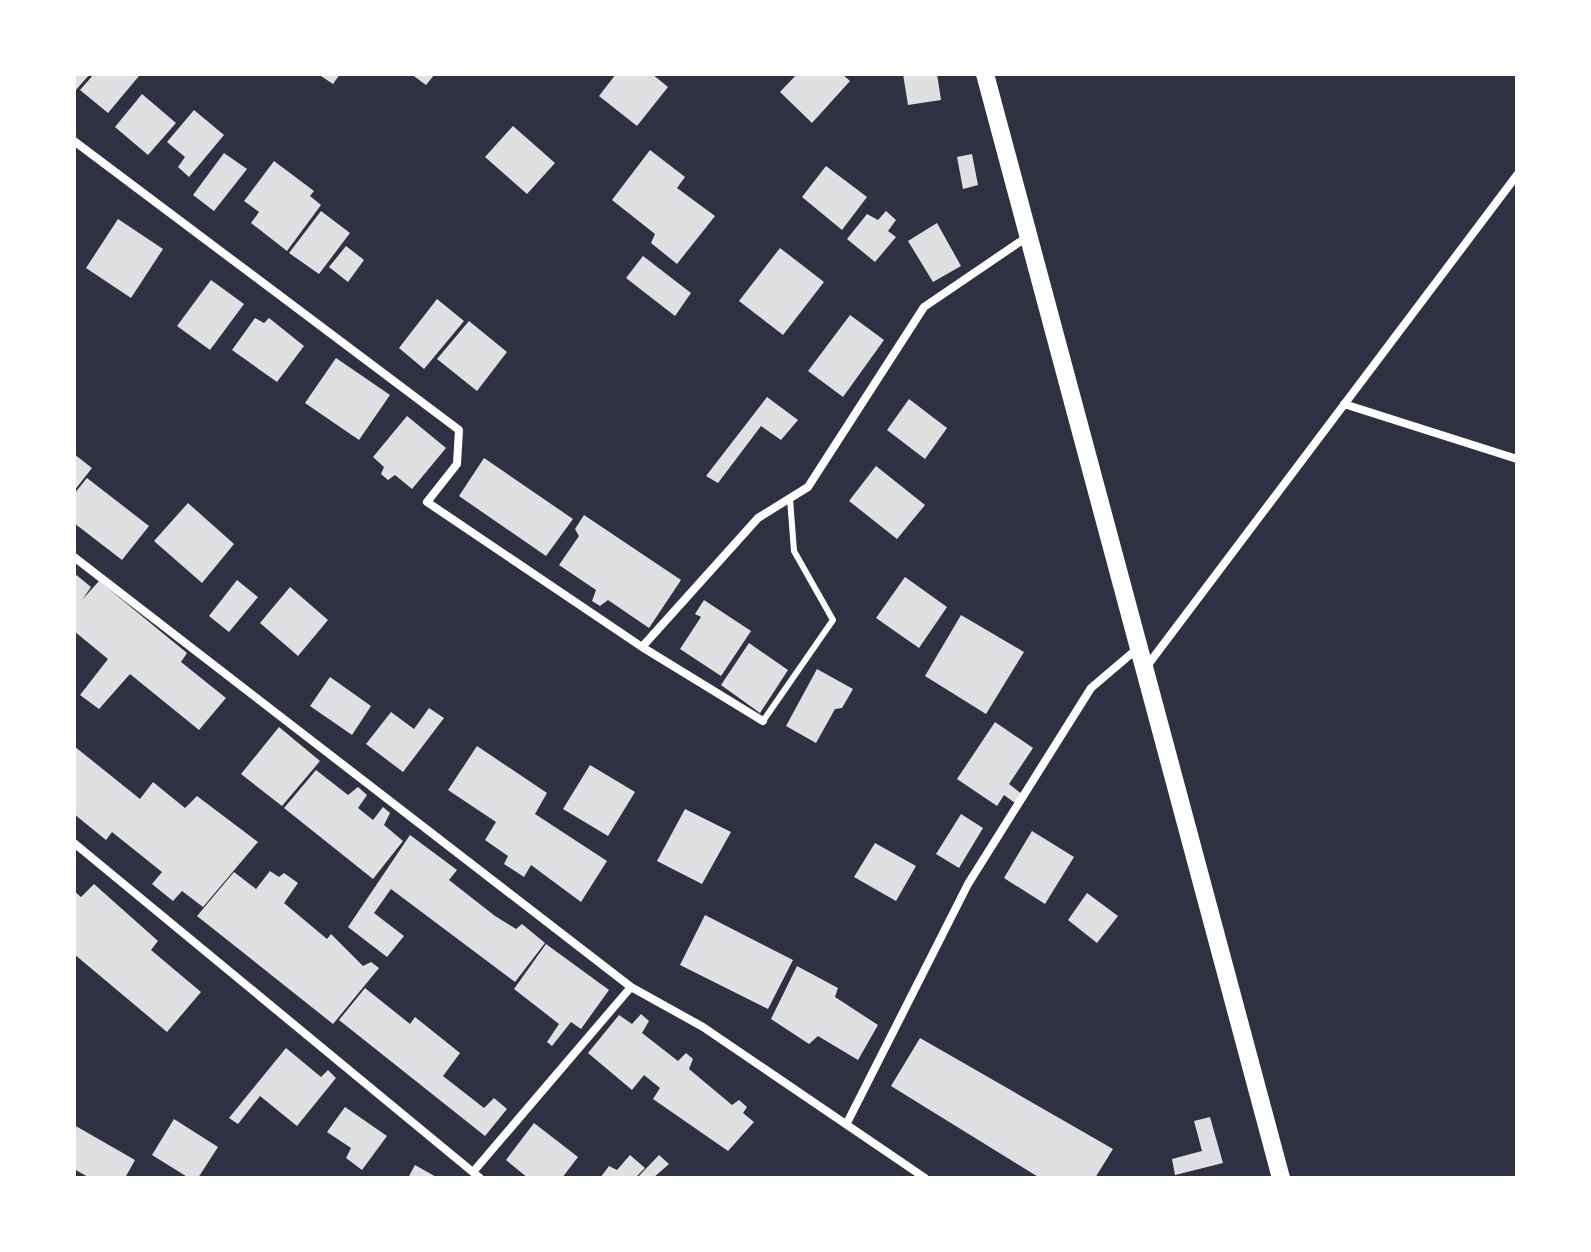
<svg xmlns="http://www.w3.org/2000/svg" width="1591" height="1252" font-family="'DejaVu Sans',sans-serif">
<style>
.building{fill:#e0e0e3}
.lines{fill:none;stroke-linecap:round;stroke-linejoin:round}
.service{stroke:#fff;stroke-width:6}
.minor{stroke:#fff;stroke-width:8}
.primary{stroke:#fff;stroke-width:18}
</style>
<rect width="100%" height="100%" fill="#2d3142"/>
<path class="building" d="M 74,74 L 90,74 L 74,92 Z
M 94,74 L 137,74 L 139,76 L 108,113 L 80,90 Z
M 318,74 L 340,74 L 333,84 Z
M 411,74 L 435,74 L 426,85 Z
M 616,74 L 652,74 L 668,87 L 637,126 L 599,96 Z
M 797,74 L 842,74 L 850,81 L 812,123 L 780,92 Z
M 903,74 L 937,74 L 941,100 L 908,105 Z
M 142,94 L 176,123 L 148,155 L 115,127 Z
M 194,110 L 224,135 L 189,177 L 178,167 L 185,157 L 167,142 Z
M 513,126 L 555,163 L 527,194 L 485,157 Z
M 650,150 L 685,177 L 677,188 L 715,216 L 677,264 L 651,243 L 655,234 L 612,200 Z
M 224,153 L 247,169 L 214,211 L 193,195 Z
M 972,154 L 978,185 L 963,189 L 957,157 Z
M 274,161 L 314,191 L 310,196 L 321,205 L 287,251 L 251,223 L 259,212 L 244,201 Z
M 826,166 L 867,197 L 842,230 L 802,197 Z
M 321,211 L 350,233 L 319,274 L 289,253 Z
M 886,211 L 896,220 L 888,231 L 896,237 L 875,262 L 847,239 L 867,214 L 878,220 Z
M 118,219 L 163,249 L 131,298 L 86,268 Z
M 937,223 L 961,266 L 933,282 L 908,241 Z
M 346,246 L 364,260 L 348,282 L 329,267 Z
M 780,248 L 824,282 L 783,335 L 739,301 Z
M 643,256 L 691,293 L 675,316 L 626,278 Z
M 211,280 L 244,304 L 210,350 L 177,326 Z
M 437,299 L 464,321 L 424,369 L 399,348 Z
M 850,315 L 884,340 L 843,397 L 808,371 Z
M 255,318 L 264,323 L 269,318 L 304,346 L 277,382 L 232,350 Z
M 469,321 L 507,352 L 477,391 L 437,359 Z
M 336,358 L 390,395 L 359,440 L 305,403 Z
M 767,397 L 798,420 L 781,440 L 761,426 L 718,483 L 706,476 Z
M 909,399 L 947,428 L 925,459 L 887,430 Z
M 407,416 L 446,448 L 412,489 L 395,475 L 388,480 L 381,474 L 384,467 L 373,457 Z
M 74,454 L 92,468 L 74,491 Z
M 484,458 L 573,519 L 546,556 L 459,496 Z
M 876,466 L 925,505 L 897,539 L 849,501 Z
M 87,478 L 149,526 L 122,560 L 74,523 L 74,494 Z
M 188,503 L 234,544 L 202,583 L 154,541 Z
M 584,515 L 681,580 L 649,628 L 608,600 L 600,606 L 592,601 L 596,590 L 559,565 L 579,536 L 575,529 Z
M 74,573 L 91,587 L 82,600 L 99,581 L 187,653 L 181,662 L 226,698 L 199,730 L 130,674 L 99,709 L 80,695 L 108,659 L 74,631 Z
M 905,577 L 947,607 L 919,648 L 876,618 Z
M 237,580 L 258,597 L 229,632 L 209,616 Z
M 290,587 L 328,620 L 298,656 L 260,623 Z
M 704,600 L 751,631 L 721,676 L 680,649 L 701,617 L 695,614 Z
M 961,615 L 1024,652 L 986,714 L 925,676 Z
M 749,643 L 788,670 L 760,713 L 721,685 Z
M 817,669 L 853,689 L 842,708 L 835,709 L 816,743 L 786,726 Z
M 330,677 L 371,706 L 352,735 L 310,706 Z
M 429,708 L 444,718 L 403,772 L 366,744 L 391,712 L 414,729 Z
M 995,722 L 1033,748 L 1009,784 L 1022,794 L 1015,803 L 1004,795 L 997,806 L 957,779 Z
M 279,727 L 320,761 L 282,806 L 241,774 Z
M 74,746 L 140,799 L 153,782 L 185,808 L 197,796 L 258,842 L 203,907 L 182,891 L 173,901 L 152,884 L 162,872 L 112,832 L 106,840 L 74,814 Z
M 477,746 L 547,793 L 535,814 L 607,861 L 581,902 L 531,865 L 524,877 L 504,864 L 508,856 L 485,840 L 496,822 L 448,790 Z
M 590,765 L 635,792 L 608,836 L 563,809 Z
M 316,770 L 348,795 L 358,787 L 367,795 L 358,808 L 373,820 L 383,807 L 390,813 L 384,825 L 403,841 L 373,879 L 284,808 Z
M 685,809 L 731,832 L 702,884 L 657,861 Z
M 961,814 L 983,828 L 959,868 L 936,854 Z
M 1032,831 L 1074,857 L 1045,904 L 1004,878 Z
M 410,835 L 457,870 L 449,880 L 495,916 L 516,929 L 522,924 L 545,943 L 515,982 L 391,889 L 374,913 L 404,936 L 387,957 L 348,927 Z
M 875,843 L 916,866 L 896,901 L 854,877 Z
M 270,871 L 279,877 L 284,873 L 298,883 L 284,903 L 327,939 L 331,934 L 363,966 L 371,962 L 379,968 L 333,1024 L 197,916 L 234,872 L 256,889 Z
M 94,884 L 158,941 L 151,950 L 201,992 L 167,1032 L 74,954 L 74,891 L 81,897 Z
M 1087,893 L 1118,916 L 1097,943 L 1068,920 Z
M 705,915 L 793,960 L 768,1009 L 680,965 Z
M 546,944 L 609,990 L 581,1029 L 571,1022 L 552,1046 L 547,1042 L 559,1024 L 514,989 Z
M 797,966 L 838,988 L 835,997 L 878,1025 L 858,1060 L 818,1036 L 809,1044 L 771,1019 Z
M 365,988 L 410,1024 L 415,1017 L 460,1053 L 443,1076 L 484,1108 L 494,1098 L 507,1109 L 485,1136 L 339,1020 Z
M 641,1014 L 649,1021 L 642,1033 L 678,1061 L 686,1053 L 693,1059 L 689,1069 L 732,1105 L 739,1100 L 747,1107 L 743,1113 L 754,1122 L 728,1151 L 653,1099 L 660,1088 L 644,1075 L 632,1090 L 588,1053 L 619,1015 L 632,1024 Z
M 920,1038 L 1113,1149 L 1095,1178 L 1040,1178 L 891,1086 Z
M 286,1048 L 321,1077 L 328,1070 L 336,1078 L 297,1126 L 260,1096 L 238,1124 L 229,1118 Z
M 345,1107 L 387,1136 L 362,1170 L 346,1158 L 351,1148 L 327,1132 Z
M 1210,1117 L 1223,1163 L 1175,1175 L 1172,1159 L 1202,1151 L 1194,1121 Z
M 174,1119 L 218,1147 L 198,1178 L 189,1178 L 152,1155 Z
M 534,1123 L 578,1157 L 562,1178 L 528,1178 L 506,1160 Z
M 74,1125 L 135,1160 L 125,1178 L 90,1178 L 74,1169 Z
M 630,1155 L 645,1168 L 635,1178 L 600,1178 L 609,1166 L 617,1170 Z
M 659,1155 L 669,1164 L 653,1178 L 637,1178 Z
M 415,1165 L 438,1178 L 408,1178 Z"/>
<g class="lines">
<path class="service" d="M 763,721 L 833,620 L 794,551 L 790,499"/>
<path class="minor" d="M 74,141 L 459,430 L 457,464 L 427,502 L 642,647 L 763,721
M 1344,404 L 1517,459
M 74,557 L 631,987 L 703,1027 L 925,1178
M 642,647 L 758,518 L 808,487 L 924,307 L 1027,237
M 1147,666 L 1517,175
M 74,843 L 480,1178
M 847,1123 L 968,884 L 1091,688 L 1138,648
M 473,1172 L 631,987"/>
<path class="primary" d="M 985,74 L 1281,1178"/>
</g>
<rect width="1591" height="1252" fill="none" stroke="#ffffff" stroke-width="152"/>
</svg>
